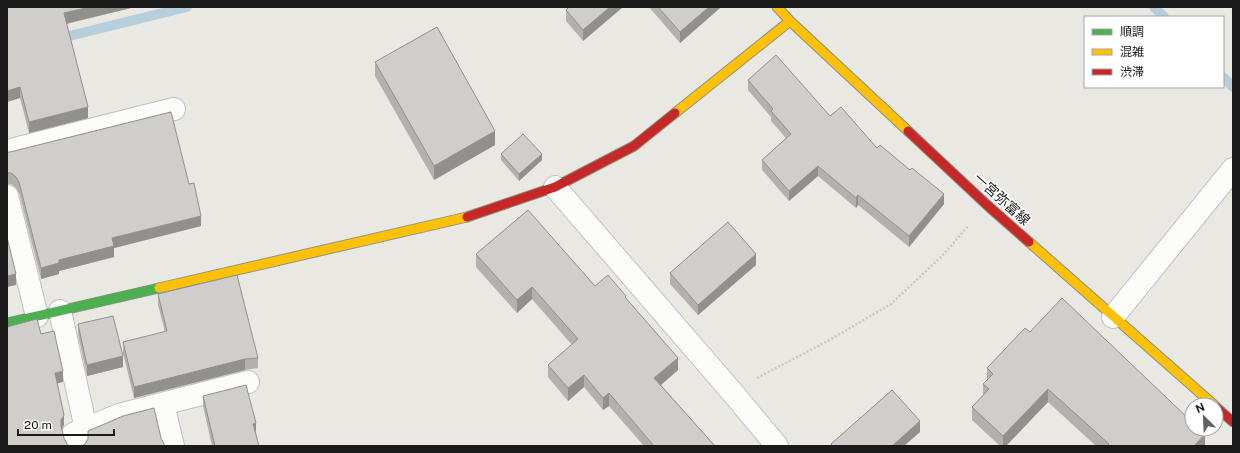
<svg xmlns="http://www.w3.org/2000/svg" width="1240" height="453" font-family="'Public Sans','Noto Sans JP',sans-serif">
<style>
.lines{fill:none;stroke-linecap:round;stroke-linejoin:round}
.stream{stroke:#b7cedb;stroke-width:10}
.street-casing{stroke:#c1c1bf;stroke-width:24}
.fast-casing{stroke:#8d917d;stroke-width:11}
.slow-casing{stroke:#8d917d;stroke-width:11}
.jam-casing{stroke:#8d917d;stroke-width:11}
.path{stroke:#d0c5c1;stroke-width:2.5;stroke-dasharray:2 2;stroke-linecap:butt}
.street{stroke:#fcfcfb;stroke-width:22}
.fast{stroke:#4caf50;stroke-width:9}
.slow{stroke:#ffc107;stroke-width:9}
.jam{stroke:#c62828;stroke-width:9}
.wall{fill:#b3b1ae}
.shaded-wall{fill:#92908d}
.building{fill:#d0ceca;stroke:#92908d}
.labels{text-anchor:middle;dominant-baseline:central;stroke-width:3.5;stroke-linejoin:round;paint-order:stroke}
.street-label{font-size:14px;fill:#1a1a1a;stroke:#fff}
</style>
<rect width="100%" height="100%" fill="#e9e8e3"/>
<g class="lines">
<path class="stream" d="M 1154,7 L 1164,17
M 57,39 L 187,7
M 1223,77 L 1233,87"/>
<g class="street-casing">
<path id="street" d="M 7,151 L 174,109
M 555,187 L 732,392 L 777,446
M 7,196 L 37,316
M 60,311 L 86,429
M 1113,317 L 1233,169
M 163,404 L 173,446
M 76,446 L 73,434 L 119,415 L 248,382"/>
</g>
<g class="fast-casing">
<path id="fast" d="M 7,323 L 159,288"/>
</g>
<g class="slow-casing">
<path id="slow" d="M 777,7 L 790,21 L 908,131
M 675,113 L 790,21
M 1029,242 L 1214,405
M 159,288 L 467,217"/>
</g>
<g class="jam-casing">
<path id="jam" d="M 908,131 L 987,205 L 1029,242
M 467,217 L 555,187 L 634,146 L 675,113
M 1216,407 L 1233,422"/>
</g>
<path class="path" d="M 757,378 L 826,342 L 891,304 L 943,255 L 968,226"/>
<use href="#street" class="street"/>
<use href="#fast" class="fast"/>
<use href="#slow" class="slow"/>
<use href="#jam" class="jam"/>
</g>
<path class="wall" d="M 7,7 L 135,7 L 67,24 L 88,118 L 29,133 L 20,98 L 7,102 Z
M 569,7 L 623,7 L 583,41 L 566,21 L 566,10 Z
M 649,7 L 721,7 L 680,43 Z
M 375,62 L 495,145 L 434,180 L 375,76 Z
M 748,80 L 830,116 L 877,148 L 944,204 L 909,247 L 858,205 L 856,208 L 818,176 L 789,201 L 762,170 L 762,160 L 786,138 L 771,121 L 771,117 L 748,90 Z
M 7,152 L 189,184 L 201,226 L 114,248 L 114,257 L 59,271 L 59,274 L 41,279 L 19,193 L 16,188 L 11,184 L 7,184 Z
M 501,154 L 542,160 L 519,181 L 501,160 Z
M 476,254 L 595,286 L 626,299 L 678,370 L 661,385 L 715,446 L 644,446 L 609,406 L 603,410 L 584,387 L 568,401 L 548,377 L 548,365 L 572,345 L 532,299 L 517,313 L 476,267 Z
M 756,265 L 698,315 L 670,284 L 670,273 Z
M 158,294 L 258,358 L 258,368 L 245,370 L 134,398 L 123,353 L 123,342 L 165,332 L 158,305 Z
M 78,324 L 123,367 L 87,376 L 78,335 Z
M 1030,332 L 1205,446 L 1096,446 L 1048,402 L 1006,446 L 1000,446 L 972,420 L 972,407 L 983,395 L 983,384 L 987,380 L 987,368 Z
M 203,396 L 256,433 L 259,446 L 212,446 L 203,406 Z"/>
<path class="shaded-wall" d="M 90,7 L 135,7 L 64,24 L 64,13 Z
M 610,7 L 623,7 L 583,41 L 583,30 Z
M 709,7 L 721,7 L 680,43 L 680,32 Z
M 20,87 L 20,98 L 7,102 L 7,91 Z
M 88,107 L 88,118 L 29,133 L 29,122 Z
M 495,131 L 495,145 L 434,180 L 434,166 Z
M 542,154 L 542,160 L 519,181 L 519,174 Z
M 818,166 L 818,176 L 789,201 L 789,191 Z
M 944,194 L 944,204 L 909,247 L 909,236 Z
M 858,195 L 858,205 L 856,208 L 856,198 Z
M 201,216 L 201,226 L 114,248 L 114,257 L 59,271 L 59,274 L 41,279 L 41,268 L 112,238 Z
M 756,254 L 756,265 L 698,315 L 698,305 Z
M 16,274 L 16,285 L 7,287 L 7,276 Z
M 532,287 L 532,299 L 517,313 L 517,300 Z
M 123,356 L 123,367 L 87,376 L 87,365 Z
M 678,358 L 678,370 L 654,391 L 654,378 Z
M 245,359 L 245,370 L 134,398 L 134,387 Z
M 63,371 L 63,382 L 55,384 L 55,373 Z
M 584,375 L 584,387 L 568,401 L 568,388 Z
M 1048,389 L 1048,402 L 1006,446 L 1003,446 L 1003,436 Z
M 609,393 L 609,406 L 603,410 L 603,398 Z
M 64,415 L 64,425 L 61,431 L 61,420 Z
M 920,421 L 920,432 L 904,446 L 892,446 Z
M 256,423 L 256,434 L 253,424 Z
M 1205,434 L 1205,446 L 1194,446 Z"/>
<path class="building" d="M 7,7 L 90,7 L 64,13 L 88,107 L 29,122 L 20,87 L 7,91 Z
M 569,7 L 610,7 L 583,30 L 566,10 Z
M 658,7 L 709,7 L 680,32 Z
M 437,27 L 495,131 L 434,166 L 375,62 Z
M 776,55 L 830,116 L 841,107 L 877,148 L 880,145 L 910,170 L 912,168 L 944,194 L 909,236 L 858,195 L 856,198 L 818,166 L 789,191 L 762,160 L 791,134 L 771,111 L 773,109 L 748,80 Z
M 171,112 L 189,184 L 194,183 L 201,216 L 112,238 L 114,246 L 59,260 L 59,263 L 41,268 L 19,182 L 16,177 L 11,173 L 7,173 L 7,152 L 10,152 Z
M 523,134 L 542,154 L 519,174 L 501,154 Z
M 528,210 L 595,286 L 608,275 L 626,296 L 625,297 L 678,358 L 654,378 L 715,446 L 654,446 L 609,393 L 603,398 L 584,375 L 568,388 L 548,365 L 578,339 L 532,287 L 517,300 L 476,254 Z
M 728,222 L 756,254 L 698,305 L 670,273 Z
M 7,237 L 16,274 L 7,276 Z
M 237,275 L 258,358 L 245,359 L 134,387 L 123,342 L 167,331 L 158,294 Z
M 1062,298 L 1192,422 L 1192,429 L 1200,429 L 1205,434 L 1194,446 L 1107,446 L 1109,444 L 1048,389 L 1003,436 L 972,407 L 989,389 L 983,384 L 993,374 L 987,368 L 1025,328 L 1030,332 Z
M 113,316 L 123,356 L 87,365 L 78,324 Z
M 37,319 L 41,334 L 54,331 L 63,371 L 55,373 L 64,415 L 61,420 L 61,426 L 64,438 L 67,444 L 70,446 L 35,446 L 35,445 L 33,446 L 7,446 L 7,327 Z
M 246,385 L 256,423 L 253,424 L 259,446 L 215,446 L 203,396 Z
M 892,390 L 920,421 L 892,446 L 833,446 L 831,444 Z
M 154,408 L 161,438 L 165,446 L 82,446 L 85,444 L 88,439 L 88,431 L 123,416 Z"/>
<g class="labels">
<g class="street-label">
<text transform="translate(1002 199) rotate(42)">一宮弥富線</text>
</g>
</g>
<rect width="1240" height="453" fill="none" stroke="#1a1a1a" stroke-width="16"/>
<rect x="1084" y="16" width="140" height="72" fill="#ffffff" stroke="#a3a3a3"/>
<rect x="1092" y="29" width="20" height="6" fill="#4caf50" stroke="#a3a3a3"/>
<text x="1120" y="36" font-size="12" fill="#1a1a1a">順調</text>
<rect x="1092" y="49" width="20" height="6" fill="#ffc107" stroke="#a3a3a3"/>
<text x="1120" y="56" font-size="12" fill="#1a1a1a">混雑</text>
<rect x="1092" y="69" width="20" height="6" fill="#c62828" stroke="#a3a3a3"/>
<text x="1120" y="76" font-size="12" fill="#1a1a1a">渋滞</text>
<g transform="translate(1204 417) rotate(336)"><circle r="19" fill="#ffffff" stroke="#a3a3a3"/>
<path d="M0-3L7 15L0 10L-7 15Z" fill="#626260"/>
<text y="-6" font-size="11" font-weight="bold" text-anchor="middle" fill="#1a1a1a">N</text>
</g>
<path d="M18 429v6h96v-6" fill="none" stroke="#1a1a1a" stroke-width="2"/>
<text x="24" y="429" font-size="12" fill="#1a1a1a" stroke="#ffffff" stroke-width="3" paint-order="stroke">20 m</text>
</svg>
